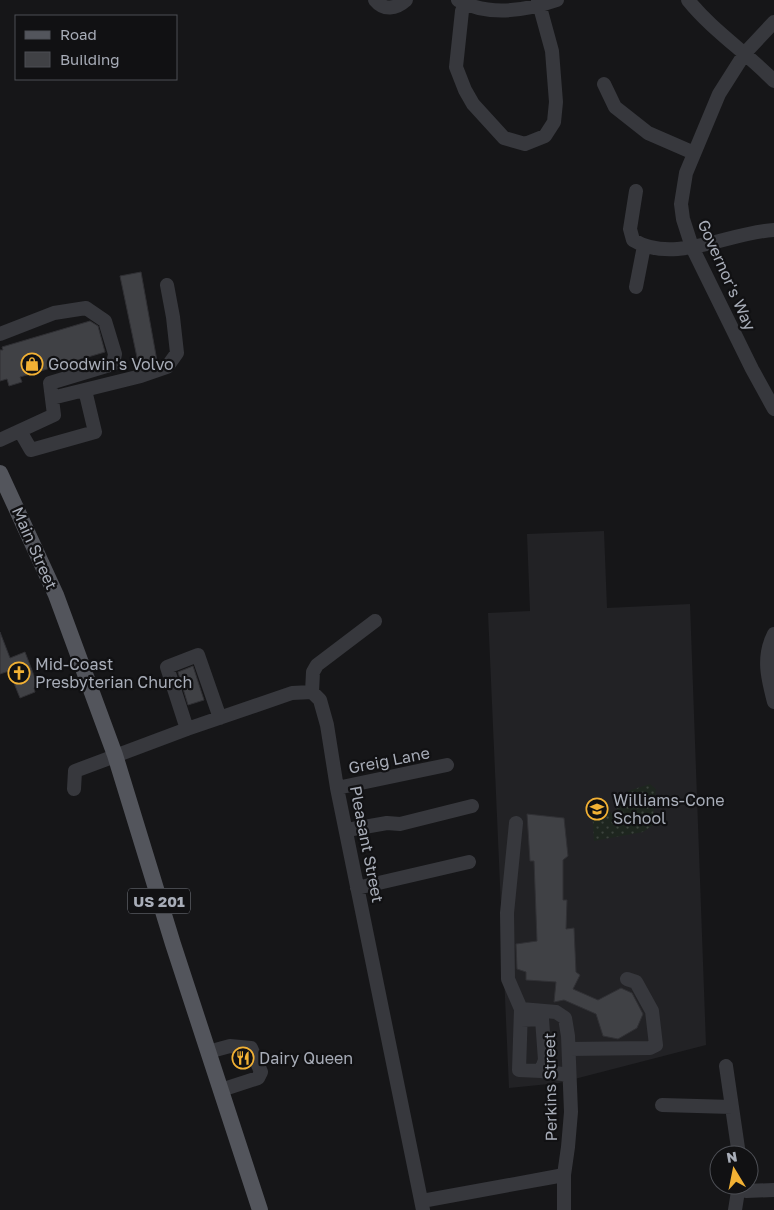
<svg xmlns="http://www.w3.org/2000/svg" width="774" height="1210" font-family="'Golos Text',sans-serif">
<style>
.built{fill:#222225}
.park{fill:url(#park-dots)}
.building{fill:#404145;stroke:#303034}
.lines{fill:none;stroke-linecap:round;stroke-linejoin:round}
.minor{stroke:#37383d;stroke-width:14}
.major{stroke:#53555c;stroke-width:16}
.labels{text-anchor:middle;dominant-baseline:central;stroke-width:4.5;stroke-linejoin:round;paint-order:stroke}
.shield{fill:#111113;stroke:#7b7e86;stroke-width:1}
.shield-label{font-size:15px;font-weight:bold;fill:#a8adb8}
.street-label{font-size:16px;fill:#a8adb8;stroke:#111113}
.poi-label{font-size:16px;fill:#a8adb8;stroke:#111113;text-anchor:start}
</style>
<defs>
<pattern id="park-dots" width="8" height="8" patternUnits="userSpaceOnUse" patternTransform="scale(1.25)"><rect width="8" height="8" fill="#1e261f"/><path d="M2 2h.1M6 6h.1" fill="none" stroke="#3c433d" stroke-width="1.8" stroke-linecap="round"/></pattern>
</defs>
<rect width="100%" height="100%" fill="#161618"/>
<path class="built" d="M 604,531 L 607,608 L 690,604 L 706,1045 L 559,1083 L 509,1088 L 488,613 L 530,611 L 527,534 Z"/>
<path class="park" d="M 650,784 L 656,789 L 652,826 L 643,832 L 594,841 L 592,808 L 607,808 L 613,815 L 628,791 Z"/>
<path class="building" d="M 141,272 L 157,361 L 139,367 L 120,276 Z
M 90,321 L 98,326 L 105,352 L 20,377 L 22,382 L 9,386 L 7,379 L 0,381 L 0,350 L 3,350 L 2,347 Z
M 0,632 L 10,658 L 25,652 L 38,686 L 34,688 L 35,692 L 20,698 L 9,671 L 0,674 Z
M 193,666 L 204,700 L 188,705 L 178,672 Z
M 527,814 L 564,818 L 568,856 L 563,860 L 563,900 L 567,900 L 566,929 L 574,928 L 576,972 L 580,975 L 573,989 L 598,1000 L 621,988 L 632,993 L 643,1014 L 637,1028 L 618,1039 L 603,1036 L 596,1014 L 564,1000 L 554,1002 L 556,982 L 526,980 L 526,972 L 517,969 L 516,944 L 537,941 L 534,861 L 530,861 Z"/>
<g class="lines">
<path class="minor" d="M 375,0 C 384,11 396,9 406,0
M 458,0 C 489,17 525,11 557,0
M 688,0 C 713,31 746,52 774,81
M 465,4 L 462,11 L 456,67 L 465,90 L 473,104 L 504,138 L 525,144 L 545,136 L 554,122 L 556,102 L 552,51 L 538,0
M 774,22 L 745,53 L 719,94 L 686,173 L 681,204 L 683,219 L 692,247 L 752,369 L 774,409
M 604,84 L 615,107 L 648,133 L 694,153
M 636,191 L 630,229 L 633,240 C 674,265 730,232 774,230
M 636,287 L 644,246
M 0,334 L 54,313 L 86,308 L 105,321 L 115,354 L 113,364 L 50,383 L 54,415 L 0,440
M 52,398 L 141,376 L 167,367 L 177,353 L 173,317 L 167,285
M 20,431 L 31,450 L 95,432 L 85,390
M 774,634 C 762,657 768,679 774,702
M 312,692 L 313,672 L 317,665 L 375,621
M 187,729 L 167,667 L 198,655 L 220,718
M 337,788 L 447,765
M 74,789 L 75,771 L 187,729 L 292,693 L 312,692 L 320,700 L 327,725 L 337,788 L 423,1210
M 516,823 L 507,913 L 508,979 L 521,1009
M 347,830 L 387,823 L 400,824 L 472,806
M 357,888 L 469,862
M 521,1020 L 542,1019 L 545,1060 L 541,1071
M 569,1049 L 650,1048 L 656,1045 L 652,1011 L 636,982 L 627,979
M 208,1052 L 230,1046 L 251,1048 L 261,1072 L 258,1078 L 221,1090
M 726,1066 L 739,1155
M 662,1105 L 732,1107
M 740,1188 L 746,1191 L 774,1190
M 422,1201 L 564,1175
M 564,1210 L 564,1175 L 568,1147 L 571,1112 L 568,1036 L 565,1018 L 556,1012 L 521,1009 L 519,1070 L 541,1071 L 569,1075
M 735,1210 L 739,1185"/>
<path class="major" d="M 0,473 L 56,595 L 115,755 L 173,944 L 260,1210"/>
</g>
<defs>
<g id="shop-ring" transform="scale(1.125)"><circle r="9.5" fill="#111113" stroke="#f2b134" stroke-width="1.5"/><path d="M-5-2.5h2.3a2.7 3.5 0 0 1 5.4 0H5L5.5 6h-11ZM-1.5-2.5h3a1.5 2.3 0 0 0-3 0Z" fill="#f2b134"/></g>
<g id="church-ring" transform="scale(1.125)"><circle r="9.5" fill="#111113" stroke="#f2b134" stroke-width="1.5"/><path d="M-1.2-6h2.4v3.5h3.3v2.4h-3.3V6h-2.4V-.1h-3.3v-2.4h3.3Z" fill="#f2b134"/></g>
<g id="school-ring" transform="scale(1.125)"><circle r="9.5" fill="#111113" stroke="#f2b134" stroke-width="1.5"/><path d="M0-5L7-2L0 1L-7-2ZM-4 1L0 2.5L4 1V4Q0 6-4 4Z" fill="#f2b134"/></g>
<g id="restaurant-ring" transform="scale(1.125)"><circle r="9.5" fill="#111113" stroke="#f2b134" stroke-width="1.5"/><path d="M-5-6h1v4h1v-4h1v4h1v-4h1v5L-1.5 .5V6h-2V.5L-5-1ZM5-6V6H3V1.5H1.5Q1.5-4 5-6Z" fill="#f2b134"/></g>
</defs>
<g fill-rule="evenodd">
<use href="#shop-ring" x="32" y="364"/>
<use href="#church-ring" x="19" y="673"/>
<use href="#school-ring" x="597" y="809"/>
<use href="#restaurant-ring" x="243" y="1058"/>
</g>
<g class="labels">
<rect class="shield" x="128" y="888.5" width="62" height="25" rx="4"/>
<g class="shield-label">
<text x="159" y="901">US 201</text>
</g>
<g class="street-label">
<text transform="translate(727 275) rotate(66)">Governor's Way</text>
<text transform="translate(35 548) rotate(66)">Main Street</text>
<text transform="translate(389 760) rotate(-11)">Greig Lane</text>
<text transform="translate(367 844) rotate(79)">Pleasant Street</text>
<text transform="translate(550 1087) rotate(-91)">Perkins Street</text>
</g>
<g class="poi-label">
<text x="48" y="364">Goodwin's Volvo</text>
<text x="35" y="664">Mid-Coast<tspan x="35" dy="18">Presbyterian Church</tspan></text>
<text x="613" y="800">Williams-Cone<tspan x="613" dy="18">School</tspan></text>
<text x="259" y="1058">Dairy Queen</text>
</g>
</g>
<rect x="15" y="15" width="162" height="65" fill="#111113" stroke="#4d4f55"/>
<rect x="25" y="31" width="25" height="8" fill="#53555c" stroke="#4d4f55"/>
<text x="60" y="40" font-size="15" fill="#a8adb8">Road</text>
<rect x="25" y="52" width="25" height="15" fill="#404145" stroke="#4d4f55"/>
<text x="60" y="65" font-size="15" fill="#a8adb8">Building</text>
<g transform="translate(734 1170) rotate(350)"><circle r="24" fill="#111113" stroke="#4d4f55"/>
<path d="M0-4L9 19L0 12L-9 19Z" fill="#f2b134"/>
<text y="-8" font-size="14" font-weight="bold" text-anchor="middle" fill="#a8adb8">N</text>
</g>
</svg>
